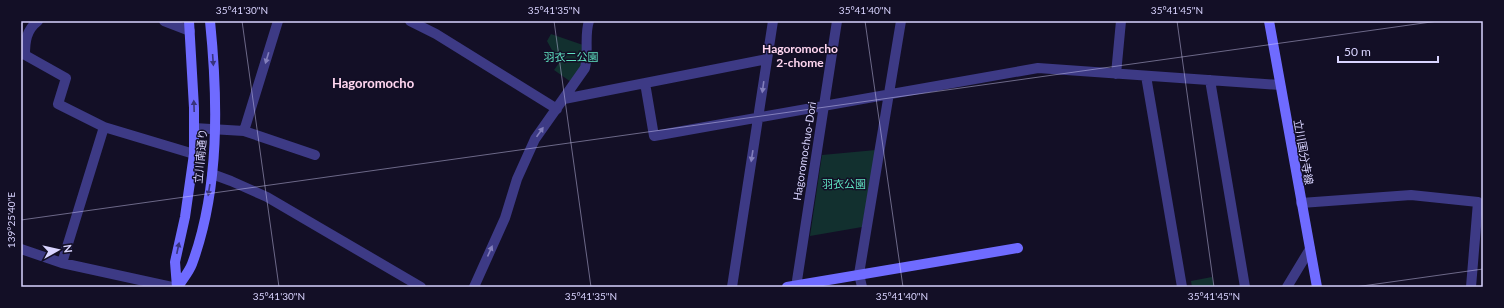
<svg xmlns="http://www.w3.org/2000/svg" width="1504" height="308" font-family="Lato,'Noto Sans JP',sans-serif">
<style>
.green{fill:#12302f}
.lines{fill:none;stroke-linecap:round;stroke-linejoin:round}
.street{stroke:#3d3a85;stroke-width:10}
.secondary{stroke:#6f6bff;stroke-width:10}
.oneway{fill:#837fbc}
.oneway2{fill:#38347d}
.ticks{fill:none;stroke:#d9d4ff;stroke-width:1;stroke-opacity:0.45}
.labels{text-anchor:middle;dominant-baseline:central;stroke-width:3;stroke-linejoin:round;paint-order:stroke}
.park-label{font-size:11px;fill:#5fe0c0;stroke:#130f26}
.street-label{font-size:11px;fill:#d9d4ff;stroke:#130f26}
.neighbourhood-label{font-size:12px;font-weight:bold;fill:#ffd6f0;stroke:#130f26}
.quarter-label{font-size:13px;font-weight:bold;fill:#ffd6f0;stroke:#130f26}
.neatline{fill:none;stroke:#d9d4ff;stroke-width:1.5}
.ticks-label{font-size:10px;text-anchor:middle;fill:#d9d4ff}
</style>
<rect width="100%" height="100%" fill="#130f26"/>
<path class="green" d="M 551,34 L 583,45 L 584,61 L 571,82 L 554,70 L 559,63 L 547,41 Z
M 876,150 L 862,227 L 810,236 L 822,155 Z
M 1212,277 L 1214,287 L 1192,287 L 1191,281 Z"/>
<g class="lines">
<path class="street" d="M 38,21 C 26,30 25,42 25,55 L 66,78 L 58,104 L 104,127 L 194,154
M 164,21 L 190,31
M 410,21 L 436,34 L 557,109
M 1116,74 L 1121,21
M 1146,76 L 1182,287
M 1210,80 L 1245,287
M 645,83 L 654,136 L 1038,68 L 1280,85
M 564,99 L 767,59
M 194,128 L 244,131 L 315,155
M 244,131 L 278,21
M 212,174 L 231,181 L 267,197 L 421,287
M 1301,203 L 1411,195 L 1478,202 L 1471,287
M 21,249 L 62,263 L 172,287
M 62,263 L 104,127
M 474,287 L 505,218 L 517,179 L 535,139 L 585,68 C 589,52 584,36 589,21
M 732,287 L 773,21
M 796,287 L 837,21
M 862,287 L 859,274 L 901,21
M 1287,287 L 1310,249"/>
<path class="secondary" d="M 1269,21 L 1317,287
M 177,287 L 175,262 L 185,217 L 194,154 L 194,108 L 189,21
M 178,287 C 182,280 189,272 192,264 C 220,188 218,100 210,21
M 787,287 L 1018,248"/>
</g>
<defs><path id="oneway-solid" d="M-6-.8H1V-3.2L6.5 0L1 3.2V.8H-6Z"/></defs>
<g class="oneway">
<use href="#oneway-solid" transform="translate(267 58) rotate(107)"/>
<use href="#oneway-solid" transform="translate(763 87) rotate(98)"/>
<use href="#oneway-solid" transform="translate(540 132) rotate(-55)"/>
<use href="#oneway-solid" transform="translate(752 156) rotate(99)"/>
<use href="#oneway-solid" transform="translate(490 251) rotate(-66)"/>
</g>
<g class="oneway2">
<use href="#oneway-solid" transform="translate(213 60) rotate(86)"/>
<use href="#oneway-solid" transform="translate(194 106) rotate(-92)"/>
<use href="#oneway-solid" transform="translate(209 190) rotate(99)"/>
<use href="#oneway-solid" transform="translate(178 248) rotate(-78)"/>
</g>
<path class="ticks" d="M 242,21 L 279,287M 554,21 L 591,287M 865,21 L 903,287M 1177,21 L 1214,287M 21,220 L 1438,21M 1355,287 L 1483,269"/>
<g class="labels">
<g class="park-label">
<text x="571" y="56">羽衣二公園</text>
<text x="844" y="183">羽衣公園</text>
</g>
<g class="street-label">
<text transform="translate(804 151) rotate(-81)">Hagoromochuo-Dori</text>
<text transform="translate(1304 152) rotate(80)">立川国分寺線</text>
<text transform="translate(200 156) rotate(-85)">立川南通り</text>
</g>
<g class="neighbourhood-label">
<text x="800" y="48">Hagoromocho<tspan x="800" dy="14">2-chome</tspan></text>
</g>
<g class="quarter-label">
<text x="373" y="83">Hagoromocho</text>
</g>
</g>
<rect width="1504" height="308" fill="none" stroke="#130f26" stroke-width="44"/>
<g transform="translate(58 250) rotate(82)" stroke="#130f26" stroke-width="3" paint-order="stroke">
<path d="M0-3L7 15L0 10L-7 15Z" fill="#d9d4ff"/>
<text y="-6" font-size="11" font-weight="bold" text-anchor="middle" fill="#d9d4ff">N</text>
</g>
<path d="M1338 56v6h100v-6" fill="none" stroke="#d9d4ff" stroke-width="2"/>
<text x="1344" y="56" font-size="12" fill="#d9d4ff" stroke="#130f26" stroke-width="3" paint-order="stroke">50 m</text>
<rect x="22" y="22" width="1460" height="264" class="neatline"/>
<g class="ticks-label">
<text x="242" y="14">35°41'30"N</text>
<text x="554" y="14">35°41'35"N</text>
<text x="865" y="14">35°41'40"N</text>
<text x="1177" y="14">35°41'45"N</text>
<text transform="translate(11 220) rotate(-90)" y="4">139°25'40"E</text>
<text x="279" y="300">35°41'30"N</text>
<text x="591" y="300">35°41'35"N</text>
<text x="902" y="300">35°41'40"N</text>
<text x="1214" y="300">35°41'45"N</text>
</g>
</svg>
